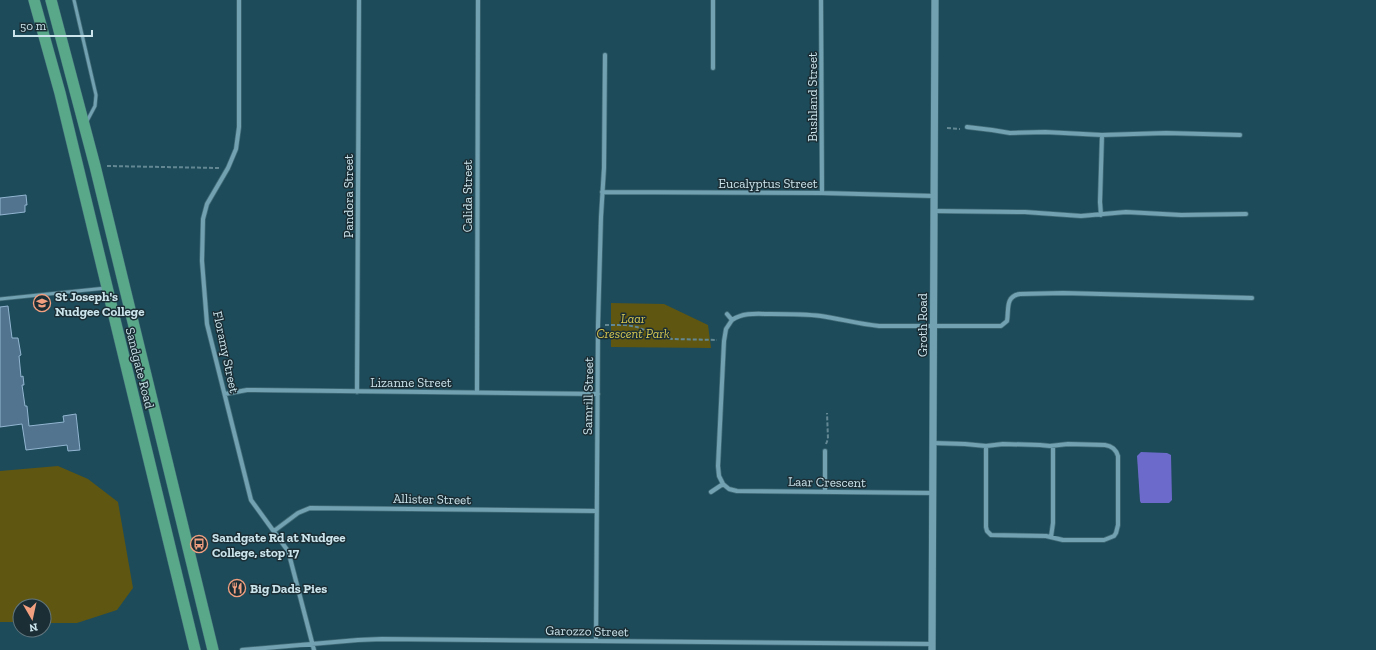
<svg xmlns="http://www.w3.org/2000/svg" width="1376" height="650" font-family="'Zilla Slab',serif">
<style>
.green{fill:#5f5612}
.water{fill:#6c6aca}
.building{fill:#53748e;stroke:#92b5d1}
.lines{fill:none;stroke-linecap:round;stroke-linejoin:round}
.service-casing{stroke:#416a76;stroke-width:4.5}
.minor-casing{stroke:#416a76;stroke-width:5.5}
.tertiary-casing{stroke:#416a76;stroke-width:8}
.trunk-casing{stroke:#416a76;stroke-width:12}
.path{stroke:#638894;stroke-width:2;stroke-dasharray:4 2;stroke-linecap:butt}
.service{stroke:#72a1b1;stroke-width:3}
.minor{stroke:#72a1b1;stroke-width:4}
.tertiary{stroke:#72a1b1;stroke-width:7}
.trunk{stroke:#59a88a;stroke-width:11}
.labels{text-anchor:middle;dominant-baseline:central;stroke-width:3;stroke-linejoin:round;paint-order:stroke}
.street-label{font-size:13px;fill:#cbe3eb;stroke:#1b2e35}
.poi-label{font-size:13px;font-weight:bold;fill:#cbe3eb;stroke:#1b2e35;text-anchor:start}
.park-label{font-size:13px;font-style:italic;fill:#d7c74f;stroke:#1b2e35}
</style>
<rect width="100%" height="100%" fill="#1d4b5a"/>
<path class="green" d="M 611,303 L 664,304 L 708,325 L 711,348 L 611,347 Z
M 58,466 L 88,479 L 118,502 L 133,588 L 117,610 L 77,623 L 44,623 L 44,606 L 20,606 L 20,622 L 0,622 L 0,471 Z"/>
<path class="water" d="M 1141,452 L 1167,453 L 1171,455 L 1172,500 L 1169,503 L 1141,503 L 1140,501 L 1137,456 Z"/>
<path class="building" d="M 26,195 L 27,205 L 25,205 L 25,212 L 0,215 L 0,198 Z
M 8,306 L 12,338 L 18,338 L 21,355 L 19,356 L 21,377 L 23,376 L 24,385 L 22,385 L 25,406 L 27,406 L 29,426 L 64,422 L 63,416 L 76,414 L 80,450 L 68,451 L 67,445 L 26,450 L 22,424 L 0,427 L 0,307 Z"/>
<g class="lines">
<g class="service-casing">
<path id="service" d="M 74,0 L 96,95 L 95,106 L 87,121
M 0,299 L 106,288"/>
</g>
<g class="minor-casing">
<path id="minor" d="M 239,0 L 239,127 L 236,149 L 228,168 L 207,204 L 203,219 L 202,261 L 207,324 L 251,500 L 288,551 L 290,558 L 314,650
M 821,0 L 822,193
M 713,68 L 713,0
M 967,127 L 992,130 L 1010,133 L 1045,132 L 1102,135 L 1166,133 L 1240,135
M 602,192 L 822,193 L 934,196
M 934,211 L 1025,212 L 1081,216 L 1126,212 L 1181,215 L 1246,214
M 1101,215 L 1100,202 L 1102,135
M 727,314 L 732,320 C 744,312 758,314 771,314 C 788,314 805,314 821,316 C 841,319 859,324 879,326 L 1001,326 L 1007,321 C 1009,310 1005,296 1020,294 L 1063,293 L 1252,298
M 357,392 L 359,0
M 477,392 L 478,0
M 225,394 L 247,390 L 598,394
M 933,443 L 965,444 L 986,446 L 1003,444 L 1040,445 L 1050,446 L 1068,444 L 1105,445 C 1112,446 1116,449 1118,456 L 1118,525 L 1116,533 L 1114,536 L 1104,540 L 1063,540 L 1046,536 L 991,535 L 987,531 L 986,527 L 986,446
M 825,451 L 825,492
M 723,484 L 729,489 L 737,491 L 933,493
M 711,492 L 723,484 L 719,476 L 718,466 L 724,341 L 726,329 L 732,320
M 274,531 L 298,513 L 310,508 L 596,511
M 1051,537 L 1053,523 L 1053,446
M 596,641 L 598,325 L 601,217 L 604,168 L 605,55
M 242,650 L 358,640 L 382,639 L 932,644"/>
</g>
<g class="tertiary-casing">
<path id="tertiary" d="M 932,650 L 935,0"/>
</g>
<g class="trunk-casing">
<path id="trunk" d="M 34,0 L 60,93 L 195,650
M 51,0 L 95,166 L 213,650"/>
</g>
<path class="path" d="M 947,128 L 960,129
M 107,166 L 220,168
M 605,325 L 626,325 L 637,327 L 660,336 L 672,339 L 717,340
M 826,444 L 828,439 L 827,413"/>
<use href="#service" class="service"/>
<use href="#minor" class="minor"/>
<use href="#tertiary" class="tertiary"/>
<use href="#trunk" class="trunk"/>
</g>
<defs>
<g id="school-ring" transform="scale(0.9)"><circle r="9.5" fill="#1b2e35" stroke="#f2a080" stroke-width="1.5"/><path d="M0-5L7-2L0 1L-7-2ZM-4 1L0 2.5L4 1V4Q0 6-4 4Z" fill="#f2a080"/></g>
<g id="bus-ring" transform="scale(0.9)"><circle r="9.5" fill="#1b2e35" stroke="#f2a080" stroke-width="1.5"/><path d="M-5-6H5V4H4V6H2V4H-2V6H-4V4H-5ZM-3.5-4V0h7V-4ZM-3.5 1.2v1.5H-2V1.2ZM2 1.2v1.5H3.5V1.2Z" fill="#f2a080"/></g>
<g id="restaurant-ring" transform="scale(0.9)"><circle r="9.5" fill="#1b2e35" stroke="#f2a080" stroke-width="1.5"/><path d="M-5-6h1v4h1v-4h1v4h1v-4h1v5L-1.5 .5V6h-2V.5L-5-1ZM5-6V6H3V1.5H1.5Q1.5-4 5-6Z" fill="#f2a080"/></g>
</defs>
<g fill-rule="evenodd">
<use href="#school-ring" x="42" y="303"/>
<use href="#bus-ring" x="199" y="544"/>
<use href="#restaurant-ring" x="237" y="588"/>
</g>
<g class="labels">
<g class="street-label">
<text transform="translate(812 97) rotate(-90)">Bushland Street</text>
<text x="768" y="183">Eucalyptus Street</text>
<text transform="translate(348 196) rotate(-90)">Pandora Street</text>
<text transform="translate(467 196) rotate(-90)">Calida Street</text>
<text transform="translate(922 325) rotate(-90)">Groth Road</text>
<text transform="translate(226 352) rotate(78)">Floramy Street</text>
<text transform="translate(140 368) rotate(76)">Sandgate Road</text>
<text x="411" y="382">Lizanne Street</text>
<text transform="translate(588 396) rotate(-89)">Samrill Street</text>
<text transform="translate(827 482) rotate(1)">Laar Crescent</text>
<text transform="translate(432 499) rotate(1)">Allister Street</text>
<text transform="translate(587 631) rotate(1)">Garozzo Street</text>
</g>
<g class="poi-label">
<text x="55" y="296">St Joseph's<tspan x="55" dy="15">Nudgee College</tspan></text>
<text x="212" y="537">Sandgate Rd at Nudgee<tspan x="212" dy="15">College, stop 17</tspan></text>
<text x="250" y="588">Big Dads Pies</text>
</g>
<g class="park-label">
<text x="633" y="318">Laar<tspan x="633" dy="15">Crescent Park</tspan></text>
</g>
</g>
<g transform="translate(32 618) rotate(171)"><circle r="19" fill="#1b2e35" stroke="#61767e"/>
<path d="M0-3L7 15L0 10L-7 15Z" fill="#f2a080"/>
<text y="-6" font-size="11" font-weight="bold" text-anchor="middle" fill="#cbe3eb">N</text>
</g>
<path d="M14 30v6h78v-6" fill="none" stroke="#cbe3eb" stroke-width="2"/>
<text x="20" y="30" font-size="12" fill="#cbe3eb" stroke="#1b2e35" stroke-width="3" paint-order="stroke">50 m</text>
</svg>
